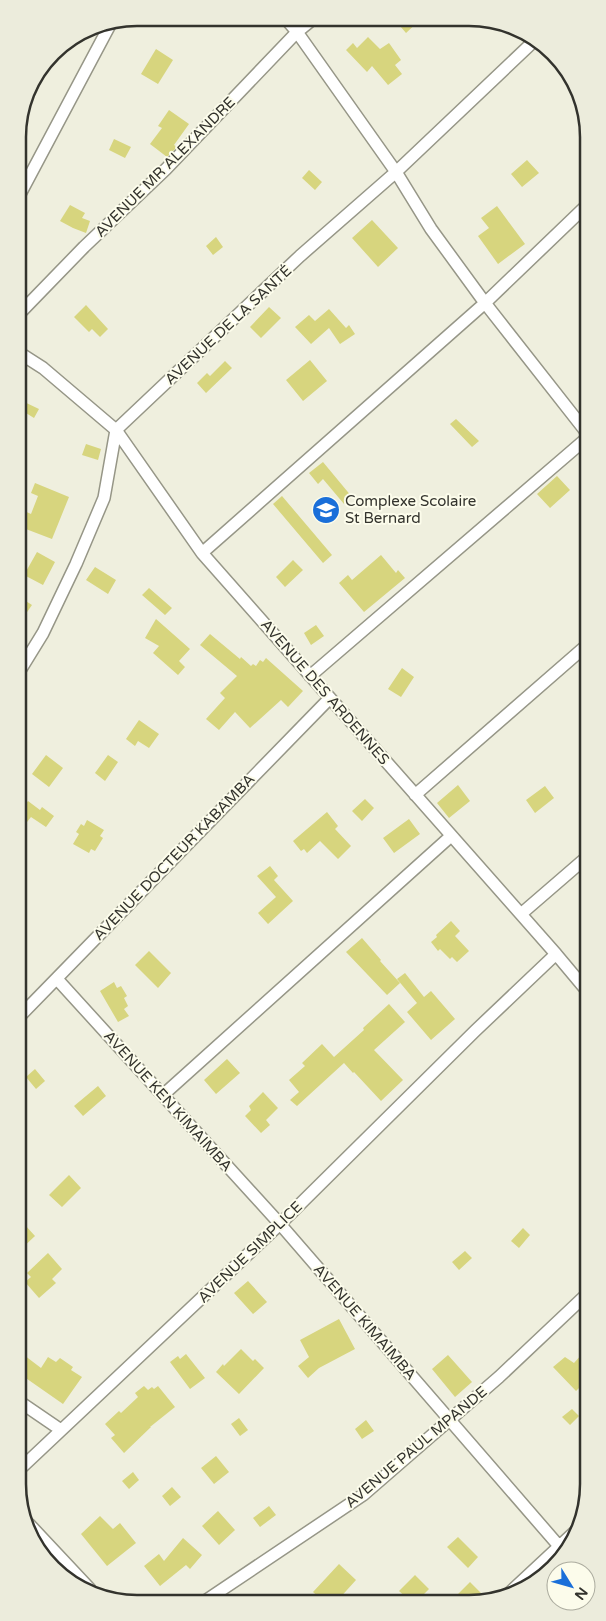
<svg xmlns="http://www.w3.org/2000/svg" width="606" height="1621" font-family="'Varela Round',sans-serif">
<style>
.building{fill:#d7d57e}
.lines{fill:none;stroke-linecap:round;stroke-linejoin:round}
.minor-casing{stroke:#969687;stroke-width:14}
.minor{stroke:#fff;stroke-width:11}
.labels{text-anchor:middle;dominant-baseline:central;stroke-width:4;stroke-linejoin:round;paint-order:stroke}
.street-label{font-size:15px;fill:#33332d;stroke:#fcfceb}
.poi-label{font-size:15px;fill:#33332d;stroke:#fcfceb;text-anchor:start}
.rim{fill:none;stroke:#33332d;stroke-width:2.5}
</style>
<rect width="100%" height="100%" fill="#efefde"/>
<path class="building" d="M 394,19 L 421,19 L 406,33 Z
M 368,37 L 380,49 L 389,43 L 401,60 L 395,65 L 402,74 L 388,85 L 372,66 L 367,72 L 346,50 L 353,43 L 357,48 Z
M 156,49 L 173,60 L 158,84 L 141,74 Z
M 169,110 L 189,124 L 174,145 L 177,147 L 167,157 L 150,144 L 162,128 L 158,126 Z
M 114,139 L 131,147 L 125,158 L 109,150 Z
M 527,160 L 539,173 L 522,187 L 511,174 Z
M 309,170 L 322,182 L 315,190 L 302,178 Z
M 70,205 L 85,213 L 82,218 L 90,221 L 86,233 L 73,228 L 60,221 Z
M 497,206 L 525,244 L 498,264 L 478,236 L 489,228 L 481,218 Z
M 372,220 L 398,248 L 378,267 L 352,238 Z
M 216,237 L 223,247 L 213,255 L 206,246 Z
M 86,305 L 108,329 L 100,337 L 92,329 L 89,332 L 74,317 Z
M 269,307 L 281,318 L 261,338 L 250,327 Z
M 329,309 L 346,328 L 349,325 L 355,334 L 340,344 L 329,328 L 311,344 L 295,327 L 309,315 L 315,321 Z
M 310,360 L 327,381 L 303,401 L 286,380 Z
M 225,361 L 232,368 L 206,393 L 197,383 L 207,373 L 210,376 Z
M 18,399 L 39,409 L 34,418 L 26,413 L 18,429 Z
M 456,419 L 479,441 L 472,447 L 450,424 Z
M 86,444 L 101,449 L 98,460 L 82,455 Z
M 323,462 L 352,497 L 344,504 L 323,479 L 318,484 L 309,473 Z
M 557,476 L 570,490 L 550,508 L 537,494 Z
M 35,483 L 69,497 L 52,539 L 18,526 L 18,514 L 20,509 L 31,514 L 38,496 L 31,493 Z
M 282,496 L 332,555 L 323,563 L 273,504 Z
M 37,552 L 55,562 L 43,585 L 24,575 Z
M 381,555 L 396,573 L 398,570 L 405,578 L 364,612 L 339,583 L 348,575 L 352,580 Z
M 293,560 L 303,570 L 285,587 L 276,577 Z
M 95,567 L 116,580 L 108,594 L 86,580 Z
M 149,588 L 172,608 L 165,615 L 142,595 Z
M 18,596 L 32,605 L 25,615 L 18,611 Z
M 156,619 L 190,649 L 179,661 L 185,667 L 178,675 L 153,653 L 159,646 L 145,638 Z
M 316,625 L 324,636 L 311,645 L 304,633 Z
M 210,634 L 240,659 L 241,657 L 251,666 L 253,664 L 256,666 L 260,660 L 263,662 L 266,658 L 303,691 L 288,707 L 281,700 L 250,728 L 235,712 L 219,730 L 206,719 L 225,698 L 220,693 L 237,676 L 200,645 Z
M 402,668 L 414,677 L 401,697 L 388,689 Z
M 139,720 L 159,734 L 149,748 L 138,741 L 135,746 L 126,739 Z
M 46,755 L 63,768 L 49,787 L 32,774 Z
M 108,755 L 118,762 L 105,781 L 95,773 Z
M 458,785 L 470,801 L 449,818 L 437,803 Z
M 545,786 L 554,798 L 535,813 L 526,800 Z
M 365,799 L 374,808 L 362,821 L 352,811 Z
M 28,801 L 40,810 L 42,807 L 54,816 L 46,827 L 31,817 L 27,822 L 19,816 L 19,813 Z
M 327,812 L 338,826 L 335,829 L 351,846 L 338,859 L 320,841 L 307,853 L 304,849 L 301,851 L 293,841 Z
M 409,819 L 420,834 L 394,853 L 383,838 Z
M 87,820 L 104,830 L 100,836 L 103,838 L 95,851 L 91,849 L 89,853 L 73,844 L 79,834 L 76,832 L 81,824 L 84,826 Z
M 270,866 L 278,876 L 274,880 L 293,901 L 268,924 L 258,913 L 276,897 L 257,876 Z
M 451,921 L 460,931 L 455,936 L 469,951 L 457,962 L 452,957 L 450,959 L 440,949 L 438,951 L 431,942 L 437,937 L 436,935 Z
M 362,938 L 381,960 L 380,961 L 400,983 L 387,995 L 346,952 Z
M 149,951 L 171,973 L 158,988 L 135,965 Z
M 405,973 L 424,997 L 431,991 L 455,1019 L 431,1040 L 407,1012 L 417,1003 L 397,979 Z
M 114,982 L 117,988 L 121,986 L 127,996 L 124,998 L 128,1006 L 124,1009 L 129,1016 L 118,1022 L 100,991 Z
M 389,1004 L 405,1022 L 374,1050 L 403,1080 L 381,1101 L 354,1072 L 353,1073 L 344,1063 L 297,1106 L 290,1100 L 299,1092 L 289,1080 L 305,1066 L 302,1063 L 322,1044 L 334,1057 L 364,1030 L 363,1028 Z
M 227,1059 L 240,1073 L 216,1094 L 204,1080 Z
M 35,1069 L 45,1081 L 36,1089 L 26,1077 Z
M 98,1086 L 106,1096 L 83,1116 L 74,1106 Z
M 263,1092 L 278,1108 L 266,1120 L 270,1125 L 261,1133 L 245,1116 L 251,1110 L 249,1106 Z
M 69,1175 L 81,1188 L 62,1207 L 49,1195 Z
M 25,1225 L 35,1236 L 19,1251 L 19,1230 Z
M 523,1228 L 530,1235 L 519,1248 L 511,1241 Z
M 465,1251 L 472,1258 L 459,1270 L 452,1262 Z
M 48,1253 L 62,1269 L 52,1279 L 56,1283 L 39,1298 L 25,1282 L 31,1277 L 27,1273 Z
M 248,1281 L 267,1302 L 253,1314 L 234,1293 Z
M 339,1319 L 355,1349 L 319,1368 L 308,1378 L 298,1366 L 309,1357 L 300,1340 Z
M 241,1349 L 253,1361 L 255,1359 L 264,1368 L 239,1394 L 216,1372 L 223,1364 L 224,1366 Z
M 20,1352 L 41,1368 L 48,1357 L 56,1362 L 60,1358 L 73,1367 L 71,1370 L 82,1377 L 63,1404 L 20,1374 Z
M 186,1354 L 205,1378 L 190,1389 L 170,1362 L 178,1356 L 180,1359 Z
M 582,1354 L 588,1360 L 588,1379 L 576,1391 L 553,1367 L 565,1357 L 574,1363 Z
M 448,1355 L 472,1382 L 455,1397 L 432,1369 Z
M 144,1386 L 148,1390 L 152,1387 L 154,1389 L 158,1386 L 175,1407 L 150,1427 L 151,1427 L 124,1453 L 111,1438 L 115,1435 L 105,1424 L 119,1411 L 121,1413 L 138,1397 L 135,1393 Z
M 572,1409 L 579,1416 L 570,1425 L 562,1417 Z
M 239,1418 L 248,1430 L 240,1436 L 231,1424 Z
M 366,1420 L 374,1431 L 362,1439 L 355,1429 Z
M 216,1456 L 229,1472 L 214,1484 L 201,1468 Z
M 133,1472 L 139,1480 L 129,1489 L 122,1481 Z
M 172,1487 L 181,1497 L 170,1506 L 162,1496 Z
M 269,1506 L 276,1515 L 260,1527 L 253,1518 Z
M 218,1511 L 235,1530 L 219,1545 L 202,1526 Z
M 100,1516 L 113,1529 L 120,1523 L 136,1543 L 107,1566 L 81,1534 Z
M 458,1537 L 478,1557 L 468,1568 L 447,1547 Z
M 183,1538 L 202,1555 L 190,1569 L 186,1565 L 160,1586 L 144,1566 L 159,1554 L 164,1561 Z
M 339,1564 L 356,1580 L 337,1601 L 323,1601 L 313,1592 Z
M 415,1575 L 429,1589 L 417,1601 L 410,1601 L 399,1591 Z
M 470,1582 L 481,1593 L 473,1601 L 465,1601 L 458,1594 Z"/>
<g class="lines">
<g class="minor-casing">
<path id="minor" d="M 18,198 L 111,23
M 586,206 L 485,303 L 587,433
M 18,315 L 84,247 L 166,169 L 297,32 L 313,19
M 18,352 L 43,368 L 116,430 L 202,553 L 556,954 L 475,1031 L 280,1224 L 20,1469
M 202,553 L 485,303 L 431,229 L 396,172 L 297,32 L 285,18
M 19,672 L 43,633 L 76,564 L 104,498 L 116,430 L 300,256 L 396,172 L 533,42
M 310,676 L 587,438
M 415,795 L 587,645
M 521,914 L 587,857
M 556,954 L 587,991
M 57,979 L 280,1224 L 565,1553
M 19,1017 L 330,698
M 163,1095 L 451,836
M 20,1402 L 61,1430
M 29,1524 L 90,1589
M 506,1596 L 580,1527
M 205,1601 L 363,1495 L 499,1377 L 588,1293"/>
</g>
<use href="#minor" class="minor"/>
</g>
<defs>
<g id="school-disc" transform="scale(1.4375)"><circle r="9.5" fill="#1a6fd9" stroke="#fcfceb"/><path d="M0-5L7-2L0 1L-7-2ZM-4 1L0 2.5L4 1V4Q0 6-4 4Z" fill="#fff"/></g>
</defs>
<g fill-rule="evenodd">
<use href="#school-disc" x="326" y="510"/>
</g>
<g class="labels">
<g class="street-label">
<text transform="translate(165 167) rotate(-45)">AVENUE MR ALEXANDRE</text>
<text transform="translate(228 325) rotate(-43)">AVENUE DE LA SANTÉ</text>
<text transform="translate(325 692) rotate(49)">AVENUE DES ARDENNES</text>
<text transform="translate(174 857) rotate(-46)">AVENUE DOCTEUR KABAMBA</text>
<text transform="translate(168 1101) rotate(48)">AVENUE KEN KIMAIMBA</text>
<text transform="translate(250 1252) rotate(-44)">AVENUE SIMPLICE</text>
<text transform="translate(365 1322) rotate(49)">AVENUE KIMAIMBA</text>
<text transform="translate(416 1447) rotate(-40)">AVENUE PAUL MPANDE</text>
</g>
<g class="poi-label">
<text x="345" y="501">Complexe Scolaire<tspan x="345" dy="17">St Bernard</tspan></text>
</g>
</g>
<path d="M0 0H606V1621H0ZM137 26H469A111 111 0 0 1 580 137V1484A111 111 0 0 1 469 1595H137A111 111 0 0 1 26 1484V137A111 111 0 0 1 137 26Z" fill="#ececdc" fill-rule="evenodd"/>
<path class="rim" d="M137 26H469A111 111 0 0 1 580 137V1484A111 111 0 0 1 469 1595H137A111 111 0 0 1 26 1484V137A111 111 0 0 1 137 26Z"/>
<g transform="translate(571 1586) rotate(127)"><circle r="24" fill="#fcfceb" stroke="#acac9f"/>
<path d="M0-4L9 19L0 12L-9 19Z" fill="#1a6fd9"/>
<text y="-8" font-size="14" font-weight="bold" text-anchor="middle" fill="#33332d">N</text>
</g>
</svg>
